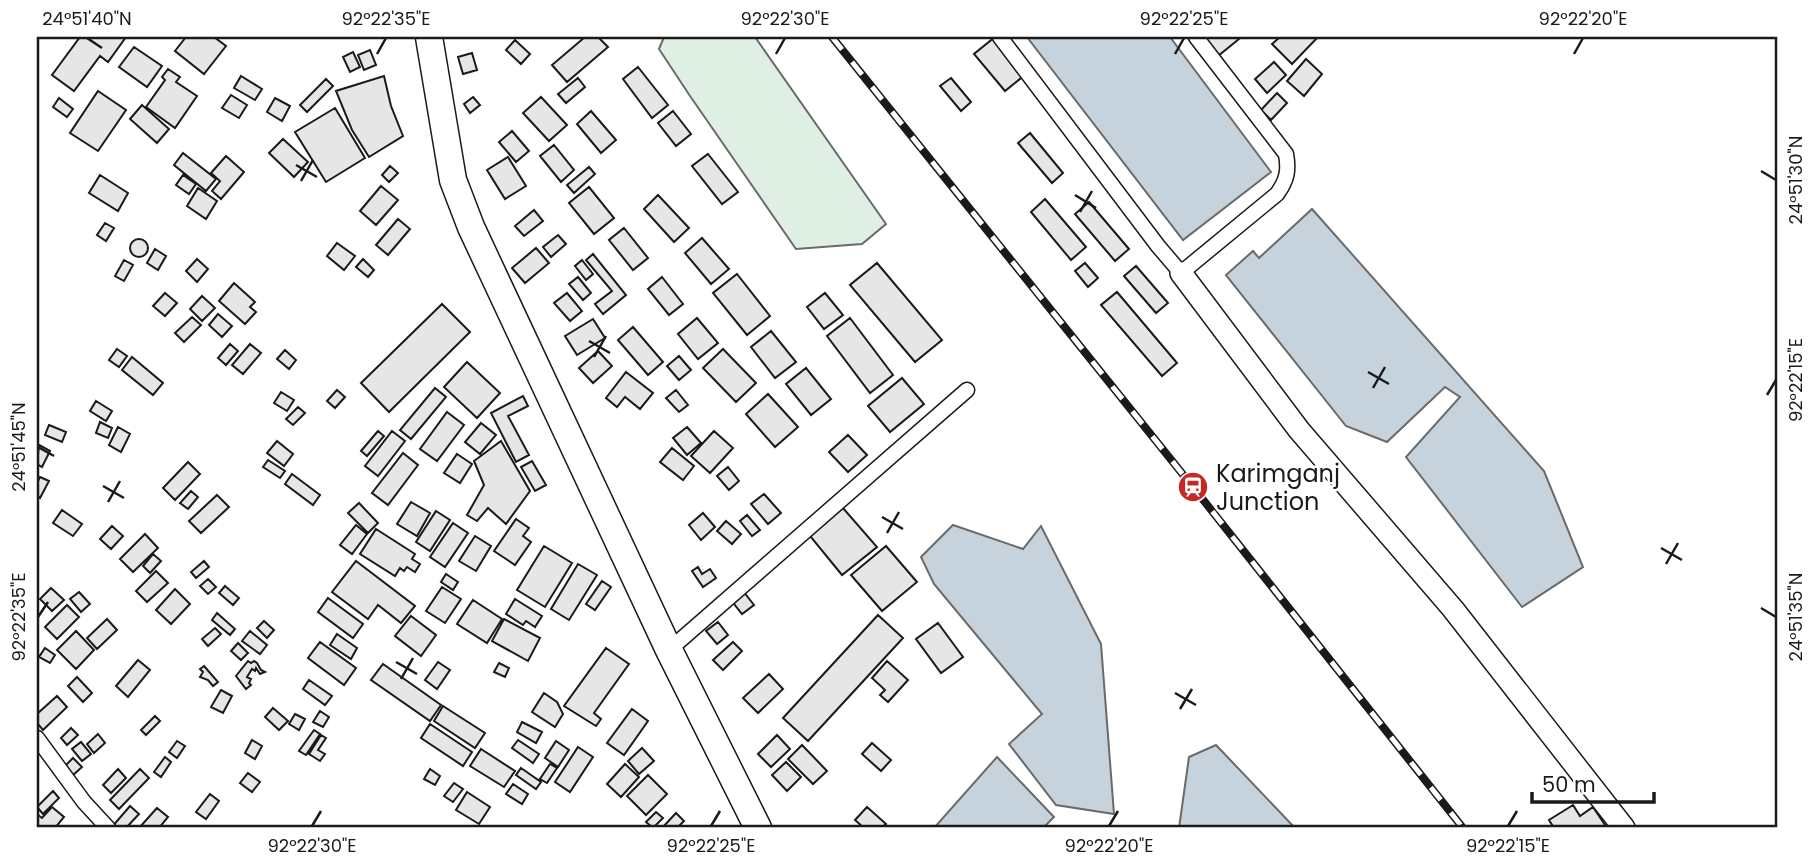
<svg xmlns="http://www.w3.org/2000/svg" width="1815" height="865" font-family="Poppins,sans-serif">
<style>
.green{fill:#e0efe3;stroke:#6a6a6a;stroke-width:2}
.water{fill:#c6d2dc;stroke:#6a6a6a;stroke-width:2}
.building{fill:#e6e6e6;stroke:#1a1a1a;stroke-width:2}
.lines{fill:none;stroke-linecap:round;stroke-linejoin:round}
.street-casing{stroke:#1a1a1a;stroke-width:17}
.secondary-casing{stroke:#1a1a1a;stroke-width:24}
.highway-casing{stroke:#1a1a1a;stroke-width:29}
.street{stroke:#fff;stroke-width:14}
.secondary{stroke:#fff;stroke-width:21}
.highway{stroke:#fff;stroke-width:26}
.rail-casing{stroke:#1a1a1a;stroke-width:8}
.rail{stroke:#fff;stroke-width:5;stroke-dasharray:16;stroke-linecap:butt}
.ticks{fill:none;stroke:#1a1a1a;stroke-width:2.5}
.labels{text-anchor:middle;dominant-baseline:central;stroke-width:5;stroke-linejoin:round;paint-order:stroke}
.poi-label{font-size:24px;fill:#1a1a1a;stroke:#fff;text-anchor:start}
.neatline{fill:none;stroke:#1a1a1a;stroke-width:2.5}
.ticks-label{font-size:18px;text-anchor:middle;fill:#1a1a1a}
</style>
<rect width="100%" height="100%" fill="#fff"/>
<path class="green" d="M 664,37 L 755,37 L 886,224 L 862,244 L 796,249 L 690,96 L 659,49 Z"/>
<path class="water" d="M 1027,37 L 1170,37 L 1271,172 L 1183,240 Z
M 1312,209 L 1544,471 L 1583,567 L 1522,607 L 1406,457 L 1460,397 L 1445,387 L 1387,442 L 1346,426 L 1226,275 L 1253,251 L 1259,258 Z
M 953,525 L 1023,549 L 1041,526 L 1101,644 L 1114,814 L 1056,805 L 1009,744 L 1042,714 L 934,584 L 921,557 Z
M 1216,745 L 1295,828 L 1179,828 L 1189,757 Z
M 997,757 L 1054,817 L 1043,828 L 934,828 Z"/>
<path class="building" d="M 80,37 L 126,37 L 108,62 L 100,56 L 74,91 L 52,75 Z
M 186,37 L 214,37 L 226,46 L 204,74 L 175,51 Z
M 585,37 L 598,37 L 608,47 L 567,82 L 552,65 Z
M 995,37 L 1026,74 L 1005,91 L 974,54 Z
M 1203,37 L 1237,37 L 1239,39 L 1218,56 Z
M 1280,37 L 1318,37 L 1292,64 L 1272,44 Z
M 515,40 L 530,54 L 521,64 L 506,50 Z
M 134,47 L 162,66 L 147,87 L 119,67 Z
M 370,50 L 376,65 L 364,70 L 358,55 Z
M 353,52 L 360,67 L 350,72 L 343,57 Z
M 472,53 L 477,70 L 463,74 L 458,57 Z
M 1306,59 L 1322,74 L 1304,96 L 1287,81 Z
M 1274,62 L 1286,75 L 1267,93 L 1255,79 Z
M 638,67 L 668,105 L 652,118 L 623,79 Z
M 168,69 L 180,77 L 176,82 L 197,96 L 175,128 L 146,107 L 165,80 L 162,77 Z
M 241,76 L 262,89 L 255,100 L 234,88 Z
M 384,76 L 391,106 L 403,136 L 369,157 L 352,130 L 336,91 Z
M 578,78 L 585,87 L 566,103 L 558,94 Z
M 951,78 L 971,102 L 961,111 L 940,86 Z
M 326,79 L 333,86 L 307,112 L 300,105 Z
M 98,91 L 126,110 L 98,151 L 70,133 Z
M 1277,93 L 1287,103 L 1271,120 L 1261,110 Z
M 231,95 L 247,105 L 239,118 L 222,108 Z
M 473,97 L 480,105 L 470,113 L 464,104 Z
M 541,97 L 567,125 L 549,141 L 523,113 Z
M 59,98 L 73,109 L 67,117 L 53,107 Z
M 275,98 L 290,106 L 282,121 L 267,112 Z
M 142,105 L 169,129 L 157,143 L 130,119 Z
M 335,108 L 365,158 L 326,182 L 295,132 Z
M 591,111 L 616,140 L 601,153 L 577,124 Z
M 673,111 L 691,134 L 676,146 L 658,123 Z
M 512,131 L 529,151 L 516,162 L 499,142 Z
M 1030,133 L 1063,173 L 1052,183 L 1018,143 Z
M 283,139 L 308,162 L 294,177 L 269,153 Z
M 554,145 L 574,170 L 561,182 L 540,156 Z
M 183,153 L 216,179 L 206,191 L 174,165 Z
M 708,154 L 738,192 L 722,204 L 692,166 Z
M 226,156 L 244,172 L 221,199 L 212,191 L 220,181 L 211,173 Z
M 508,157 L 526,186 L 505,199 L 487,170 Z
M 390,166 L 398,173 L 389,182 L 382,175 Z
M 589,167 L 595,174 L 574,193 L 567,185 Z
M 100,175 L 128,193 L 118,211 L 89,193 Z
M 183,175 L 196,184 L 189,194 L 176,185 Z
M 381,186 L 398,200 L 376,225 L 360,211 Z
M 589,187 L 614,218 L 594,234 L 569,203 Z
M 198,188 L 217,201 L 206,219 L 187,206 Z
M 658,195 L 689,228 L 674,242 L 644,209 Z
M 1045,199 L 1086,247 L 1071,260 L 1031,212 Z
M 1089,202 L 1129,249 L 1115,261 L 1075,214 Z
M 534,210 L 543,221 L 524,236 L 515,226 Z
M 398,219 L 410,229 L 388,255 L 376,245 Z
M 105,223 L 114,228 L 106,241 L 97,235 Z
M 624,228 L 648,258 L 633,270 L 609,240 Z
M 558,235 L 566,244 L 551,257 L 543,247 Z
M 702,238 L 729,269 L 711,284 L 685,253 Z
M130 248a9 9 0 1 1 18 0a9 9 0 1 1-18 0Z
M 337,243 L 355,256 L 344,270 L 327,256 Z
M 536,248 L 549,263 L 525,283 L 512,268 Z
M 155,249 L 166,256 L 158,270 L 147,263 Z
M 593,254 L 626,295 L 603,314 L 595,304 L 612,291 L 586,260 Z
M 197,259 L 208,269 L 197,282 L 186,271 Z
M 363,259 L 374,270 L 368,277 L 356,267 Z
M 124,260 L 133,265 L 124,281 L 115,276 Z
M 582,260 L 593,274 L 586,280 L 575,266 Z
M 877,263 L 942,340 L 915,362 L 850,285 Z
M 1085,263 L 1098,278 L 1088,287 L 1075,271 Z
M 1136,266 L 1168,303 L 1156,313 L 1124,276 Z
M 737,274 L 770,316 L 747,335 L 713,293 Z
M 578,277 L 591,293 L 583,300 L 569,284 Z
M 662,277 L 683,304 L 669,315 L 648,289 Z
M 234,283 L 255,302 L 250,307 L 256,312 L 245,324 L 219,301 Z
M 1117,292 L 1177,363 L 1162,376 L 1101,305 Z
M 165,293 L 177,303 L 165,316 L 153,306 Z
M 567,293 L 582,311 L 570,321 L 554,303 Z
M 825,293 L 843,315 L 824,329 L 807,307 Z
M 202,296 L 215,308 L 202,321 L 190,309 Z
M 442,304 L 470,332 L 389,412 L 361,383 Z
M 218,314 L 232,326 L 222,337 L 209,325 Z
M 192,317 L 201,325 L 184,342 L 175,333 Z
M 697,318 L 718,343 L 698,359 L 678,334 Z
M 850,318 L 893,375 L 870,393 L 827,336 Z
M 593,319 L 605,338 L 577,355 L 565,336 Z
M 633,327 L 663,362 L 648,375 L 618,340 Z
M 771,331 L 796,362 L 775,378 L 751,347 Z
M 230,344 L 238,351 L 226,365 L 218,358 Z
M 250,344 L 261,353 L 243,374 L 232,365 Z
M 117,349 L 127,356 L 119,367 L 109,360 Z
M 723,349 L 756,383 L 736,402 L 703,368 Z
M 285,350 L 296,360 L 289,369 L 277,359 Z
M 598,351 L 612,366 L 593,383 L 579,368 Z
M 679,356 L 691,370 L 679,380 L 667,366 Z
M 132,357 L 163,383 L 153,395 L 122,370 Z
M 467,362 L 500,393 L 477,418 L 444,387 Z
M 806,368 L 831,399 L 811,415 L 786,384 Z
M 626,372 L 653,393 L 640,409 L 625,397 L 617,407 L 606,398 Z
M 902,378 L 924,404 L 890,432 L 868,406 Z
M 435,388 L 446,397 L 411,439 L 400,430 Z
M 337,390 L 345,397 L 335,408 L 327,401 Z
M 676,390 L 688,405 L 679,412 L 666,398 Z
M 281,392 L 294,400 L 287,411 L 274,403 Z
M 768,394 L 798,427 L 775,447 L 746,414 Z
M 523,396 L 528,406 L 508,416 L 529,455 L 516,462 L 491,413 Z
M 96,401 L 112,411 L 106,421 L 90,411 Z
M 298,407 L 305,413 L 293,425 L 286,419 Z
M 447,412 L 464,425 L 437,461 L 420,449 Z
M 100,422 L 112,428 L 108,438 L 96,433 Z
M 481,423 L 496,435 L 480,454 L 465,442 Z
M 49,425 L 66,432 L 62,442 L 45,435 Z
M 118,427 L 130,434 L 121,452 L 109,445 Z
M 687,427 L 701,443 L 687,455 L 673,438 Z
M 378,431 L 384,436 L 367,456 L 361,451 Z
M 392,431 L 405,441 L 378,476 L 365,466 Z
M 714,431 L 733,448 L 710,473 L 691,456 Z
M 848,435 L 867,455 L 848,472 L 829,452 Z
M 277,441 L 293,454 L 284,466 L 267,453 Z
M 501,441 L 530,491 L 506,524 L 488,508 L 477,521 L 467,515 L 484,485 L 474,461 Z
M 39,445 L 50,451 L 42,467 L 37,464 Z
M 672,448 L 694,466 L 683,480 L 660,462 Z
M 403,453 L 418,465 L 388,505 L 372,493 Z
M 457,454 L 472,464 L 460,483 L 444,473 Z
M 268,460 L 285,471 L 280,478 L 263,467 Z
M 532,461 L 546,485 L 535,491 L 521,467 Z
M 188,462 L 200,474 L 175,500 L 163,488 Z
M 728,467 L 739,481 L 729,490 L 717,476 Z
M 292,474 L 320,495 L 313,505 L 285,484 Z
M 40,477 L 49,481 L 40,498 L 37,496 L 37,483 Z
M 191,491 L 198,497 L 188,509 L 180,503 Z
M 764,494 L 781,513 L 768,524 L 751,504 Z
M 217,495 L 229,507 L 201,533 L 189,521 Z
M 411,502 L 430,513 L 417,536 L 397,524 Z
M 359,503 L 378,523 L 368,533 L 348,513 Z
M 843,508 L 877,547 L 842,575 L 810,536 Z
M 62,510 L 82,524 L 73,536 L 53,523 Z
M 436,511 L 450,520 L 430,551 L 416,542 Z
M 703,513 L 715,527 L 701,540 L 689,525 Z
M 747,515 L 760,530 L 752,536 L 740,521 Z
M 516,519 L 529,528 L 523,536 L 531,542 L 515,565 L 494,551 Z
M 726,521 L 741,534 L 732,544 L 717,531 Z
M 453,523 L 468,533 L 445,567 L 430,557 Z
M 356,525 L 367,534 L 352,554 L 340,545 Z
M 112,526 L 123,536 L 111,549 L 100,539 Z
M 376,529 L 415,554 L 412,559 L 420,564 L 415,572 L 407,567 L 404,571 L 400,568 L 395,576 L 360,554 Z
M 145,534 L 158,548 L 133,572 L 120,559 Z
M 475,536 L 491,546 L 476,571 L 459,561 Z
M 544,546 L 572,563 L 545,607 L 517,590 Z
M 886,546 L 917,582 L 882,611 L 851,575 Z
M 153,554 L 161,561 L 150,573 L 143,566 Z
M 204,561 L 209,567 L 196,578 L 191,572 Z
M 356,561 L 415,606 L 401,623 L 378,605 L 368,619 L 332,592 Z
M 578,564 L 597,575 L 569,620 L 551,609 Z
M 698,567 L 702,574 L 710,569 L 716,578 L 703,587 L 692,571 Z
M 156,571 L 168,583 L 147,602 L 136,591 Z
M 446,574 L 458,582 L 453,590 L 441,582 Z
M 208,579 L 216,587 L 208,594 L 200,586 Z
M 602,581 L 611,587 L 595,610 L 586,604 Z
M 225,586 L 239,598 L 233,605 L 219,593 Z
M 442,587 L 461,599 L 445,623 L 426,611 Z
M 51,588 L 64,600 L 52,611 L 40,599 Z
M 175,589 L 190,604 L 171,624 L 156,610 Z
M 743,591 L 754,605 L 742,614 L 731,600 Z
M 79,592 L 90,604 L 81,612 L 70,599 Z
M 328,598 L 363,624 L 353,638 L 318,612 Z
M 515,599 L 542,616 L 535,627 L 526,621 L 523,625 L 506,614 Z
M 473,600 L 502,619 L 487,643 L 457,624 Z
M 67,605 L 79,617 L 57,639 L 45,627 Z
M 217,613 L 235,629 L 230,635 L 212,620 Z
M 878,615 L 903,638 L 808,741 L 783,718 Z
M 411,616 L 436,635 L 421,656 L 395,636 Z
M 107,619 L 117,630 L 97,649 L 87,638 Z
M 504,619 L 540,638 L 528,661 L 492,641 Z
M 264,621 L 274,630 L 267,638 L 257,628 Z
M 718,622 L 728,635 L 717,644 L 706,631 Z
M 938,623 L 963,657 L 941,673 L 916,639 Z
M 215,628 L 221,634 L 208,646 L 202,639 Z
M 76,631 L 94,650 L 76,669 L 57,650 Z
M 250,631 L 267,645 L 260,654 L 242,641 Z
M 337,634 L 357,648 L 351,659 L 330,645 Z
M 320,642 L 356,668 L 344,685 L 308,658 Z
M 733,642 L 742,651 L 723,670 L 713,660 Z
M 238,643 L 248,653 L 241,660 L 231,651 Z
M 45,648 L 55,655 L 50,663 L 39,657 Z
M 606,648 L 629,664 L 594,713 L 601,719 L 596,726 L 564,706 Z
M 138,660 L 150,670 L 128,697 L 116,686 Z
M 248,661 L 251,663 L 254,661 L 257,663 L 261,670 L 265,672 L 260,674 L 256,668 L 255,671 L 252,669 L 247,677 L 251,679 L 249,683 L 251,685 L 246,689 L 236,676 Z
M 887,661 L 908,680 L 888,702 L 880,695 L 885,690 L 872,678 Z
M 438,662 L 450,670 L 437,689 L 425,680 Z
M 499,663 L 509,668 L 505,677 L 494,672 Z
M 383,664 L 441,705 L 430,721 L 371,680 Z
M 204,666 L 218,682 L 213,686 L 208,680 L 200,677 L 203,672 L 200,669 Z
M 769,674 L 783,689 L 758,713 L 743,698 Z
M 77,677 L 92,693 L 83,702 L 68,686 Z
M 309,680 L 332,696 L 325,705 L 303,689 Z
M 221,690 L 232,696 L 223,713 L 211,707 Z
M 544,693 L 557,702 L 563,714 L 555,727 L 532,712 Z
M 57,696 L 67,707 L 43,730 L 37,723 L 37,714 Z
M 443,706 L 485,733 L 475,748 L 434,721 Z
M 273,708 L 288,721 L 279,730 L 265,717 Z
M 632,709 L 648,721 L 624,755 L 607,743 Z
M 320,711 L 329,717 L 323,727 L 313,722 Z
M 295,714 L 305,719 L 299,730 L 289,724 Z
M 155,716 L 160,721 L 146,735 L 141,730 Z
M 522,722 L 542,732 L 536,743 L 517,732 Z
M 430,724 L 472,752 L 463,766 L 421,738 Z
M 71,728 L 78,735 L 67,745 L 61,738 Z
M 314,730 L 320,734 L 306,755 L 299,751 Z
M 98,734 L 105,743 L 94,753 L 87,744 Z
M 321,735 L 326,738 L 318,750 L 325,754 L 320,761 L 309,754 Z
M 777,735 L 790,749 L 771,767 L 758,754 Z
M 252,740 L 262,746 L 255,759 L 245,753 Z
M 518,740 L 539,754 L 533,763 L 512,748 Z
M 177,741 L 185,746 L 177,758 L 169,752 Z
M 556,741 L 569,750 L 558,767 L 545,758 Z
M 81,742 L 91,754 L 82,761 L 72,749 Z
M 872,743 L 891,760 L 881,771 L 862,754 Z
M 802,745 L 827,771 L 813,784 L 788,759 Z
M 578,747 L 593,757 L 570,792 L 555,782 Z
M 642,748 L 654,761 L 639,774 L 628,761 Z
M 481,749 L 515,771 L 504,787 L 470,766 Z
M 165,757 L 171,762 L 161,777 L 154,772 Z
M 73,758 L 82,767 L 72,776 L 64,767 Z
M 786,762 L 801,777 L 787,791 L 772,775 Z
M 550,764 L 557,768 L 547,783 L 540,779 Z
M 625,764 L 639,777 L 621,797 L 607,784 Z
M 521,768 L 541,782 L 536,789 L 516,775 Z
M 118,769 L 126,778 L 111,793 L 103,785 Z
M 140,769 L 149,778 L 119,809 L 110,800 Z
M 430,769 L 440,776 L 435,785 L 424,779 Z
M 248,773 L 260,782 L 252,792 L 240,783 Z
M 648,775 L 667,794 L 646,815 L 627,796 Z
M 454,783 L 463,789 L 453,802 L 444,796 Z
M 513,784 L 528,794 L 522,804 L 506,794 Z
M 53,791 L 59,798 L 43,814 L 37,807 Z
M 467,792 L 490,807 L 479,824 L 456,810 Z
M 210,794 L 219,801 L 206,819 L 196,812 Z
M 1573,805 L 1580,816 L 1593,807 L 1605,825 L 1600,828 L 1554,828 L 1549,820 Z
M 130,806 L 139,814 L 126,828 L 111,828 Z
M 52,807 L 64,817 L 55,828 L 37,828 L 37,814 L 42,818 Z
M 867,807 L 886,824 L 881,828 L 864,828 L 855,820 Z
M 157,808 L 168,817 L 159,828 L 139,828 Z
M 656,812 L 663,818 L 653,828 L 646,822 Z
M 676,813 L 684,821 L 677,828 L 662,828 Z"/>
<g class="lines">
<g class="street-casing">
<path id="street" d="M 1000,37 L 1158,246 L 1181,273 L 1277,194 C 1287,180 1289,171 1286,154 L 1196,37
M 669,650 L 967,390
M 37,738 L 84,802 L 108,828"/>
</g>
<g class="secondary-casing">
<path id="secondary" d="M 1181,273 L 1299,430 L 1453,609 L 1624,828"/>
</g>
<g class="highway-casing">
<path id="highway" d="M 429,37 L 453,180 L 471,227 L 669,650 L 758,828"/>
</g>
<use href="#street" class="street"/>
<use href="#secondary" class="secondary"/>
<use href="#highway" class="highway"/>
<g class="rail-casing">
<path id="rail" d="M 832,37 L 1193,487 L 1463,828"/>
</g>
<use href="#rail" class="rail"/>
</g>
<path class="ticks" d="M 87,38 L 102,48M 377,54 L 386,38M 776,54 L 785,38M 1175,54 L 1184,38M 1574,54 L 1583,38M 296,165 L 317,177M 1761,171 L 1776,180M 301,181 L 313,160M 1075,195 L 1096,208M 1080,212 L 1092,191M 589,341 L 610,353M 594,357 L 606,336M 1368,372 L 1389,384M 1373,388 L 1385,367M 1767,395 L 1776,380M 38,447 L 54,456M 103,486 L 124,498M 108,502 L 120,481M 882,517 L 903,529M 887,533 L 899,512M 1661,548 L 1682,560M 1666,564 L 1678,543M 1761,608 L 1776,617M 38,617 L 48,602M 396,662 L 417,674M 401,679 L 413,658M 1175,693 L 1196,705M 1180,709 L 1192,689M 312,826 L 321,811M 711,826 L 720,811M 1109,826 L 1118,811M 1508,826 L 1517,811"/>
<defs>
<g id="station-disc" transform="scale(1.575)"><circle r="9.5" fill="#c62828" stroke="#fff"/><path d="M-3-6H3Q5-6 5-4V2Q5 4 3 4L4.5 6H3L1.5 4h-3L-3 6H-4.5L-3 4Q-5 4-5 2V-4Q-5-6-3-6ZM-3.5-4v3h7v-3ZM-3.5 1v1.5H-2V1ZM2 1v1.5H3.5V1Z" fill="#fff"/></g>
</defs>
<g fill-rule="evenodd">
<use href="#station-disc" x="1193" y="487"/>
</g>
<g class="labels">
<g class="poi-label">
<text x="1216" y="473">Karimganj<tspan x="1216" dy="28">Junction</tspan></text>
</g>
</g>
<rect width="1815" height="865" fill="none" stroke="#ffffff" stroke-width="77"/>
<path d="M1532 792v10h122v-10" fill="none" stroke="#1a1a1a" stroke-width="3.5"/>
<text x="1542" y="792" font-size="21" fill="#1a1a1a" stroke="#ffffff" stroke-width="5" paint-order="stroke">50 m</text>
<rect x="38" y="38" width="1738" height="788" class="neatline"/>
<g class="ticks-label">
<text x="87" y="25">24°51'40"N</text>
<text x="386" y="25">92°22'35"E</text>
<text x="785" y="25">92°22'30"E</text>
<text x="1184" y="25">92°22'25"E</text>
<text x="1583" y="25">92°22'20"E</text>
<text transform="translate(1796 180) rotate(-90)" y="6">24°51'30"N</text>
<text transform="translate(1796 380) rotate(-90)" y="6">92°22'15"E</text>
<text transform="translate(19 447) rotate(-90)" y="6">24°51'45"N</text>
<text transform="translate(1796 617) rotate(-90)" y="6">24°51'35"N</text>
<text transform="translate(19 617) rotate(-90)" y="6">92°22'35"E</text>
<text x="312" y="852">92°22'30"E</text>
<text x="711" y="852">92°22'25"E</text>
<text x="1109" y="852">92°22'20"E</text>
<text x="1508" y="852">92°22'15"E</text>
</g>
</svg>
